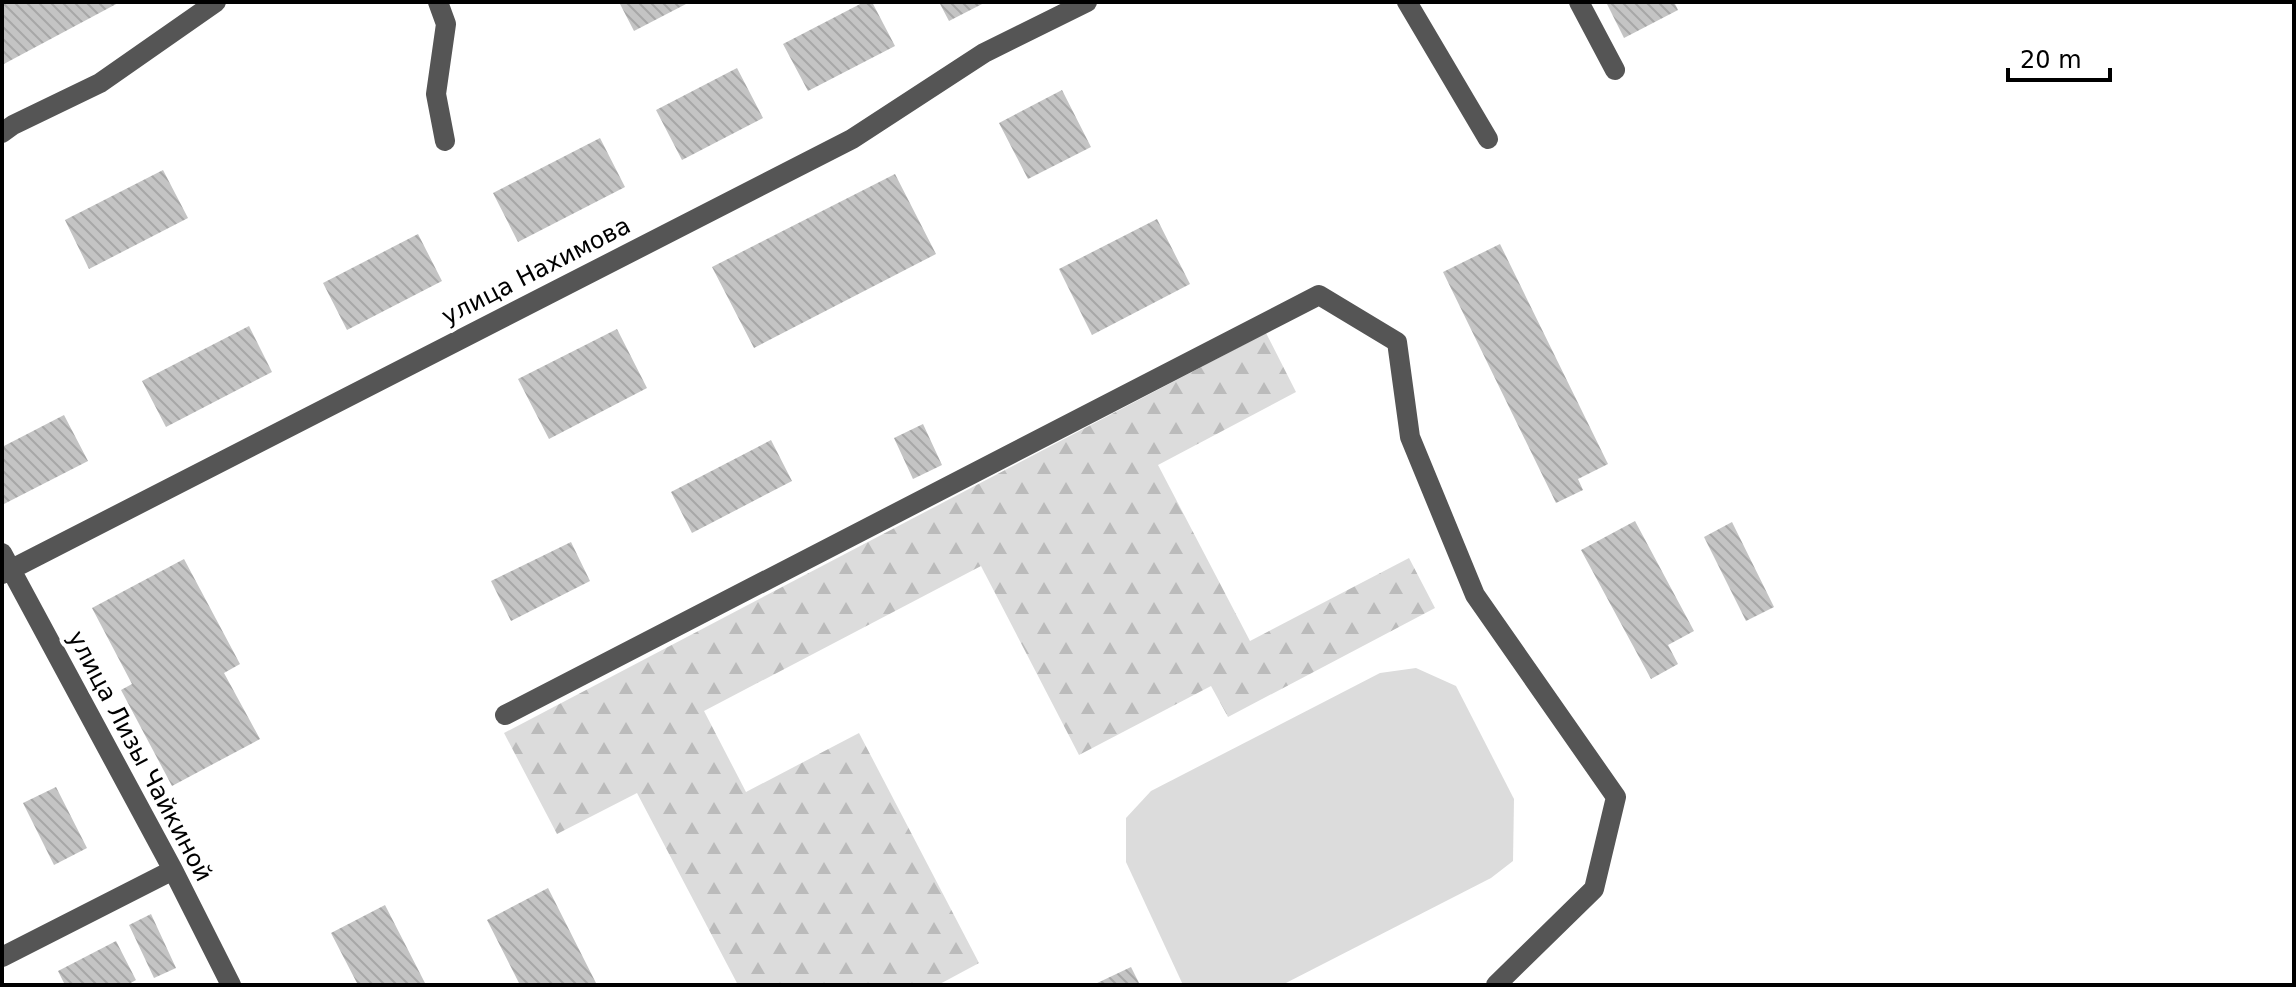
<svg xmlns="http://www.w3.org/2000/svg" width="2296" height="987" font-family="'DejaVu Sans',sans-serif">
<style>
.forest{fill:url(#forest-firs)}
.pitch{fill:#dcdcdc}
.building{fill:url(#building-back-hatch)}
.lines{fill:none;stroke-linecap:round;stroke-linejoin:round}
.minor{stroke:#555;stroke-width:20}
.labels{text-anchor:middle;dominant-baseline:central;stroke-width:8;stroke-linejoin:round;paint-order:stroke}
.street-label{font-size:24px;fill:#000;stroke:#fff}
</style>
<defs>
<pattern id="forest-firs" width="22" height="20" patternUnits="userSpaceOnUse" patternTransform="scale(2)"><rect width="22" height="20" fill="#dcdcdc"/><path d="M5 1l3.5 6h-7zM16 11l3.5 6h-7z" fill="#bbb"/></pattern>
<pattern id="building-back-hatch" width="6" height="6" patternUnits="userSpaceOnUse" patternTransform="scale(2)"><rect width="6" height="6" fill="#c4c4c4"/><path d="M-1 5l2 2M0 0l6 6M5-1l2 2" fill="none" stroke="#a7a7a7"/></pattern>
</defs>
<rect width="100%" height="100%" fill="#fff"/>
<path class="forest" d="M 1266,333 L 1296,392 L 1158,465 L 1250,641 L 1409,558 L 1435,608 L 1228,717 L 1211,686 L 1079,755 L 981,566 L 704,711 L 746,792 L 859,733 L 979,963 L 938,985 L 738,985 L 637,793 L 557,834 L 504,733 Z"/>
<path class="pitch" d="M 1416,668 L 1456,686 L 1514,799 L 1513,861 L 1491,878 L 1282,985 L 1183,985 L 1126,862 L 1126,818 L 1151,791 L 1380,673 Z"/>
<path class="building" d="M 2,2 L 120,2 L 2,65 Z
M 619,2 L 685,2 L 686,4 L 634,31 Z
M 864,2 L 872,2 L 895,46 L 808,91 L 783,44 Z
M 939,2 L 986,2 L 949,21 Z
M 1606,2 L 1674,2 L 1678,10 L 1624,38 Z
M 737,68 L 763,118 L 682,160 L 656,110 Z
M 1062,90 L 1091,147 L 1028,179 L 999,123 Z
M 600,138 L 625,187 L 518,242 L 493,193 Z
M 163,170 L 188,218 L 89,269 L 65,220 Z
M 895,174 L 936,254 L 754,348 L 712,267 Z
M 1157,219 L 1190,284 L 1092,335 L 1059,269 Z
M 418,234 L 442,281 L 347,330 L 323,283 Z
M 1500,244 L 1608,464 L 1578,479 L 1583,490 L 1556,503 L 1443,272 Z
M 249,326 L 272,372 L 166,427 L 142,381 Z
M 617,329 L 647,388 L 549,439 L 518,379 Z
M 64,415 L 88,461 L 2,505 L 2,447 Z
M 923,424 L 942,465 L 913,479 L 894,438 Z
M 771,440 L 792,481 L 692,533 L 671,492 Z
M 1635,521 L 1694,631 L 1668,645 L 1678,664 L 1651,679 L 1581,550 Z
M 1732,522 L 1774,607 L 1746,621 L 1704,537 Z
M 571,542 L 590,581 L 511,621 L 491,581 Z
M 184,559 L 240,664 L 224,673 L 260,739 L 172,786 L 121,690 L 132,684 L 92,608 Z
M 56,787 L 87,848 L 54,865 L 23,803 Z
M 548,888 L 597,985 L 520,985 L 487,920 Z
M 385,905 L 426,985 L 358,985 L 331,933 Z
M 151,914 L 176,968 L 154,978 L 129,925 Z
M 116,941 L 136,980 L 127,985 L 65,985 L 58,971 Z
M 1131,967 L 1140,985 L 1093,985 Z"/>
<g class="lines">
<path class="minor" d="M 438,2 L 446,24 L 436,94 L 445,141
M 1407,2 L 1488,139
M 1579,2 L 1615,70
M 2,133 L 13,125 L 100,83 L 216,2
M 2,553 L 173,870 L 231,985
M 2,574 L 852,139 L 984,53 L 1087,2
M 505,715 L 1319,295 L 1397,342 L 1410,437 L 1475,595 L 1616,797 L 1594,889 L 1496,985
M 2,957 L 173,870"/>
</g>
<g class="labels">
<g class="street-label">
<text transform="translate(536 271) rotate(-27)">улица Нахимова</text>
<text transform="translate(140 756) rotate(62)">улица Лизы Чайкиной</text>
</g>
</g>
<rect width="2296" height="987" fill="none" stroke="#000000" stroke-width="8"/>
<path d="M2008 68v12h102v-12" fill="none" stroke="#000000" stroke-width="4"/>
<text x="2020" y="68" font-size="24" fill="#000000" stroke="#ffffff" stroke-width="6" paint-order="stroke">20 m</text>
</svg>
